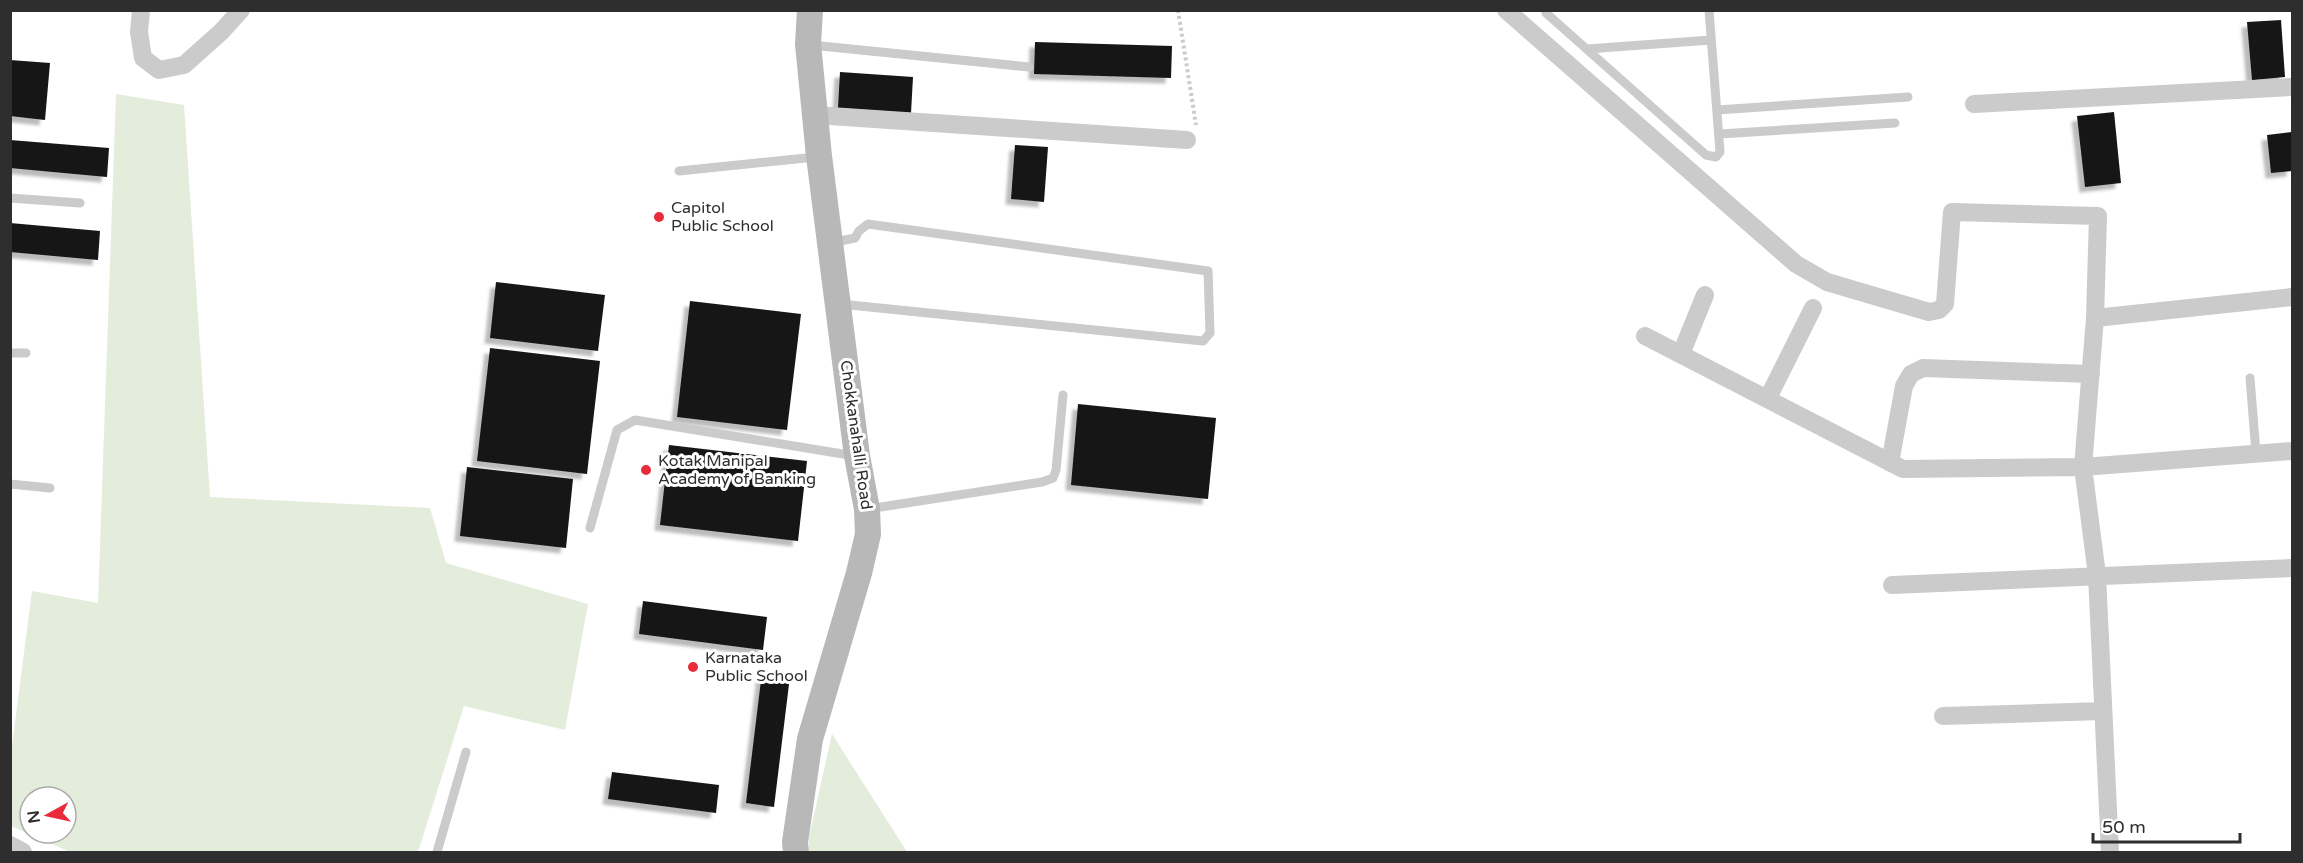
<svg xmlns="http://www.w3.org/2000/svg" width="2303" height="863" font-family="'Varela Round',sans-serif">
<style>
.green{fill:#e4ecdb;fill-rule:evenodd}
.building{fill:#151515;filter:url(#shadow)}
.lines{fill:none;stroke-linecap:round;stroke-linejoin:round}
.path{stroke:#cbcbcb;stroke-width:4;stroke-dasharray:3 3;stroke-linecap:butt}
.lane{stroke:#cbcbcb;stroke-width:9}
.street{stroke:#cbcbcb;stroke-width:18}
.secondary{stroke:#b8b8b8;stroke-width:26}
.poi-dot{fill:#e92b3c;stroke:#fff;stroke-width:2}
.labels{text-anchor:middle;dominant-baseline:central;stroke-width:6;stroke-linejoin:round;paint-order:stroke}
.poi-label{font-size:16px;fill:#2e2e2e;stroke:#fff;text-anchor:start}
.street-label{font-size:16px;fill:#2e2e2e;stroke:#fff}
</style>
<defs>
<filter id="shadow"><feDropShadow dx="-5.5" dy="5.5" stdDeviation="1.5" flood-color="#0004"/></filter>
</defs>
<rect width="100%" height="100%" fill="#fff"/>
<path class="green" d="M 116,94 L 184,105 L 210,497 L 430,508 L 446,563 L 588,604 L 565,730 L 464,706 L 418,852 L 70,852 L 11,826 L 11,753 L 32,591 L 98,603 ZM 30,797 L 66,797 L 66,833 L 30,833 Z
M 832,734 L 907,852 L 809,852 L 809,837 Z"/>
<path class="building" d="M 2281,20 L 2285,77 L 2252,80 L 2247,22 Z
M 1035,42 L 1172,46 L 1171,78 L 1034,74 Z
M 10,60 L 50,63 L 45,120 L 10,116 Z
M 840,72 L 913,77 L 911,113 L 838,108 Z
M 2114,112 L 2121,183 L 2085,187 L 2077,116 Z
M 2292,132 L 2292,171 L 2271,173 L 2267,135 Z
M 10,140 L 109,148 L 107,177 L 10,168 Z
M 1015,145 L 1048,147 L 1044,202 L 1011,199 Z
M 10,223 L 100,231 L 98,260 L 10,252 Z
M 496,282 L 605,295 L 598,351 L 490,338 Z
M 690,301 L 801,314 L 787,430 L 677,417 Z
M 490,348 L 600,361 L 587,474 L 477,461 Z
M 1078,404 L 1216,418 L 1208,499 L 1071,485 Z
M 669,445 L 807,461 L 798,541 L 660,525 Z
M 467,467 L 573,479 L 566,548 L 460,536 Z
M 643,601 L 767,617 L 763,650 L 639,634 Z
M 762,672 L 790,676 L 774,807 L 746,803 Z
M 612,772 L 719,785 L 716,813 L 608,799 Z"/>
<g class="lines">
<path class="path" d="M 1178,10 L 1196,125"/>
<path class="lane" d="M 1546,10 L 1546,13 L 1706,155 L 1716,157 L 1720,152 L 1709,10
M 811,45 L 1029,67
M 1587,49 L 1711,40
M 1717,110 L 1908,97
M 1719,134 L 1895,123
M 679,171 L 816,157
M 10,198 L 80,203
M 830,243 L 855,238 L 859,231 L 868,224 L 1208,271 L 1210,333 L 1203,341 L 840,304
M 10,353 L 26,353
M 2250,378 L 2256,453
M 10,484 L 50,488
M 868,509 L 1042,482 L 1053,478 L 1056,470 L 1063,395
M 590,528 L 617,430 L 635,420 L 855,456
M 437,852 L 466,752"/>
<path class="street" d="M 141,10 L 139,32 L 143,58 L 159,70 L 184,65 L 221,32 L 241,10
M 1506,10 L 1796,264 L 1827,282 L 1929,312 L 1939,310 L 1945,304 L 1952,212 L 2098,216 L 2095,318 L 2292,297
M 1974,104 L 2292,87
M 815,115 L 1187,140
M 2095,318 L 2083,467 L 2097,575 L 2110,852
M 1645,336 L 1903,469 L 2083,467 L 2292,451
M 1681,354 L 1705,295
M 1768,398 L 1813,308
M 1890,463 L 1904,386 L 1911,374 L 1923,368 L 2091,374
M 1892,585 L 2292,568
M 1943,716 L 2102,711
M 10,845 L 23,852"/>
<path class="secondary" d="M 796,852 L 795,842 L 810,739 L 859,573 L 868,534 L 867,509 L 857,456 L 819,156 L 808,44 L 810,10"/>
</g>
<g class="poi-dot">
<circle cx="659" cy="217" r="6"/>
<circle cx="646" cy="470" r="6"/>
<circle cx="693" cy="667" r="6"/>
</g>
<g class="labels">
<g class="poi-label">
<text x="671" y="208">Capitol<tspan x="671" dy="18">Public School</tspan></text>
<text x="658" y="461">Kotak Manipal<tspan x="658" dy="18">Academy of Banking</tspan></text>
<text x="705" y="658">Karnataka<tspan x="705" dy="18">Public School</tspan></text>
</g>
<g class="street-label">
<text transform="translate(856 435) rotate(82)">Chokkanahalli Road</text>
</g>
</g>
<rect width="2303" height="863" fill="none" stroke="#2e2e2e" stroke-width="24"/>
<g transform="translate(48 815) rotate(262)"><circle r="28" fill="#ffffff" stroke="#ababab" stroke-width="1.5"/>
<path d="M0-4.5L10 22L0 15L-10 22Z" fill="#e92b3c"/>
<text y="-9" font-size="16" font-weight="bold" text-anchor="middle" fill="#2e2e2e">N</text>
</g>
<path d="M2093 833v9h147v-9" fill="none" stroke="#2e2e2e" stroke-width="3"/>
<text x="2102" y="833" font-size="18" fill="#2e2e2e" stroke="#ffffff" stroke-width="4.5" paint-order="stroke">50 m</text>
</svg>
